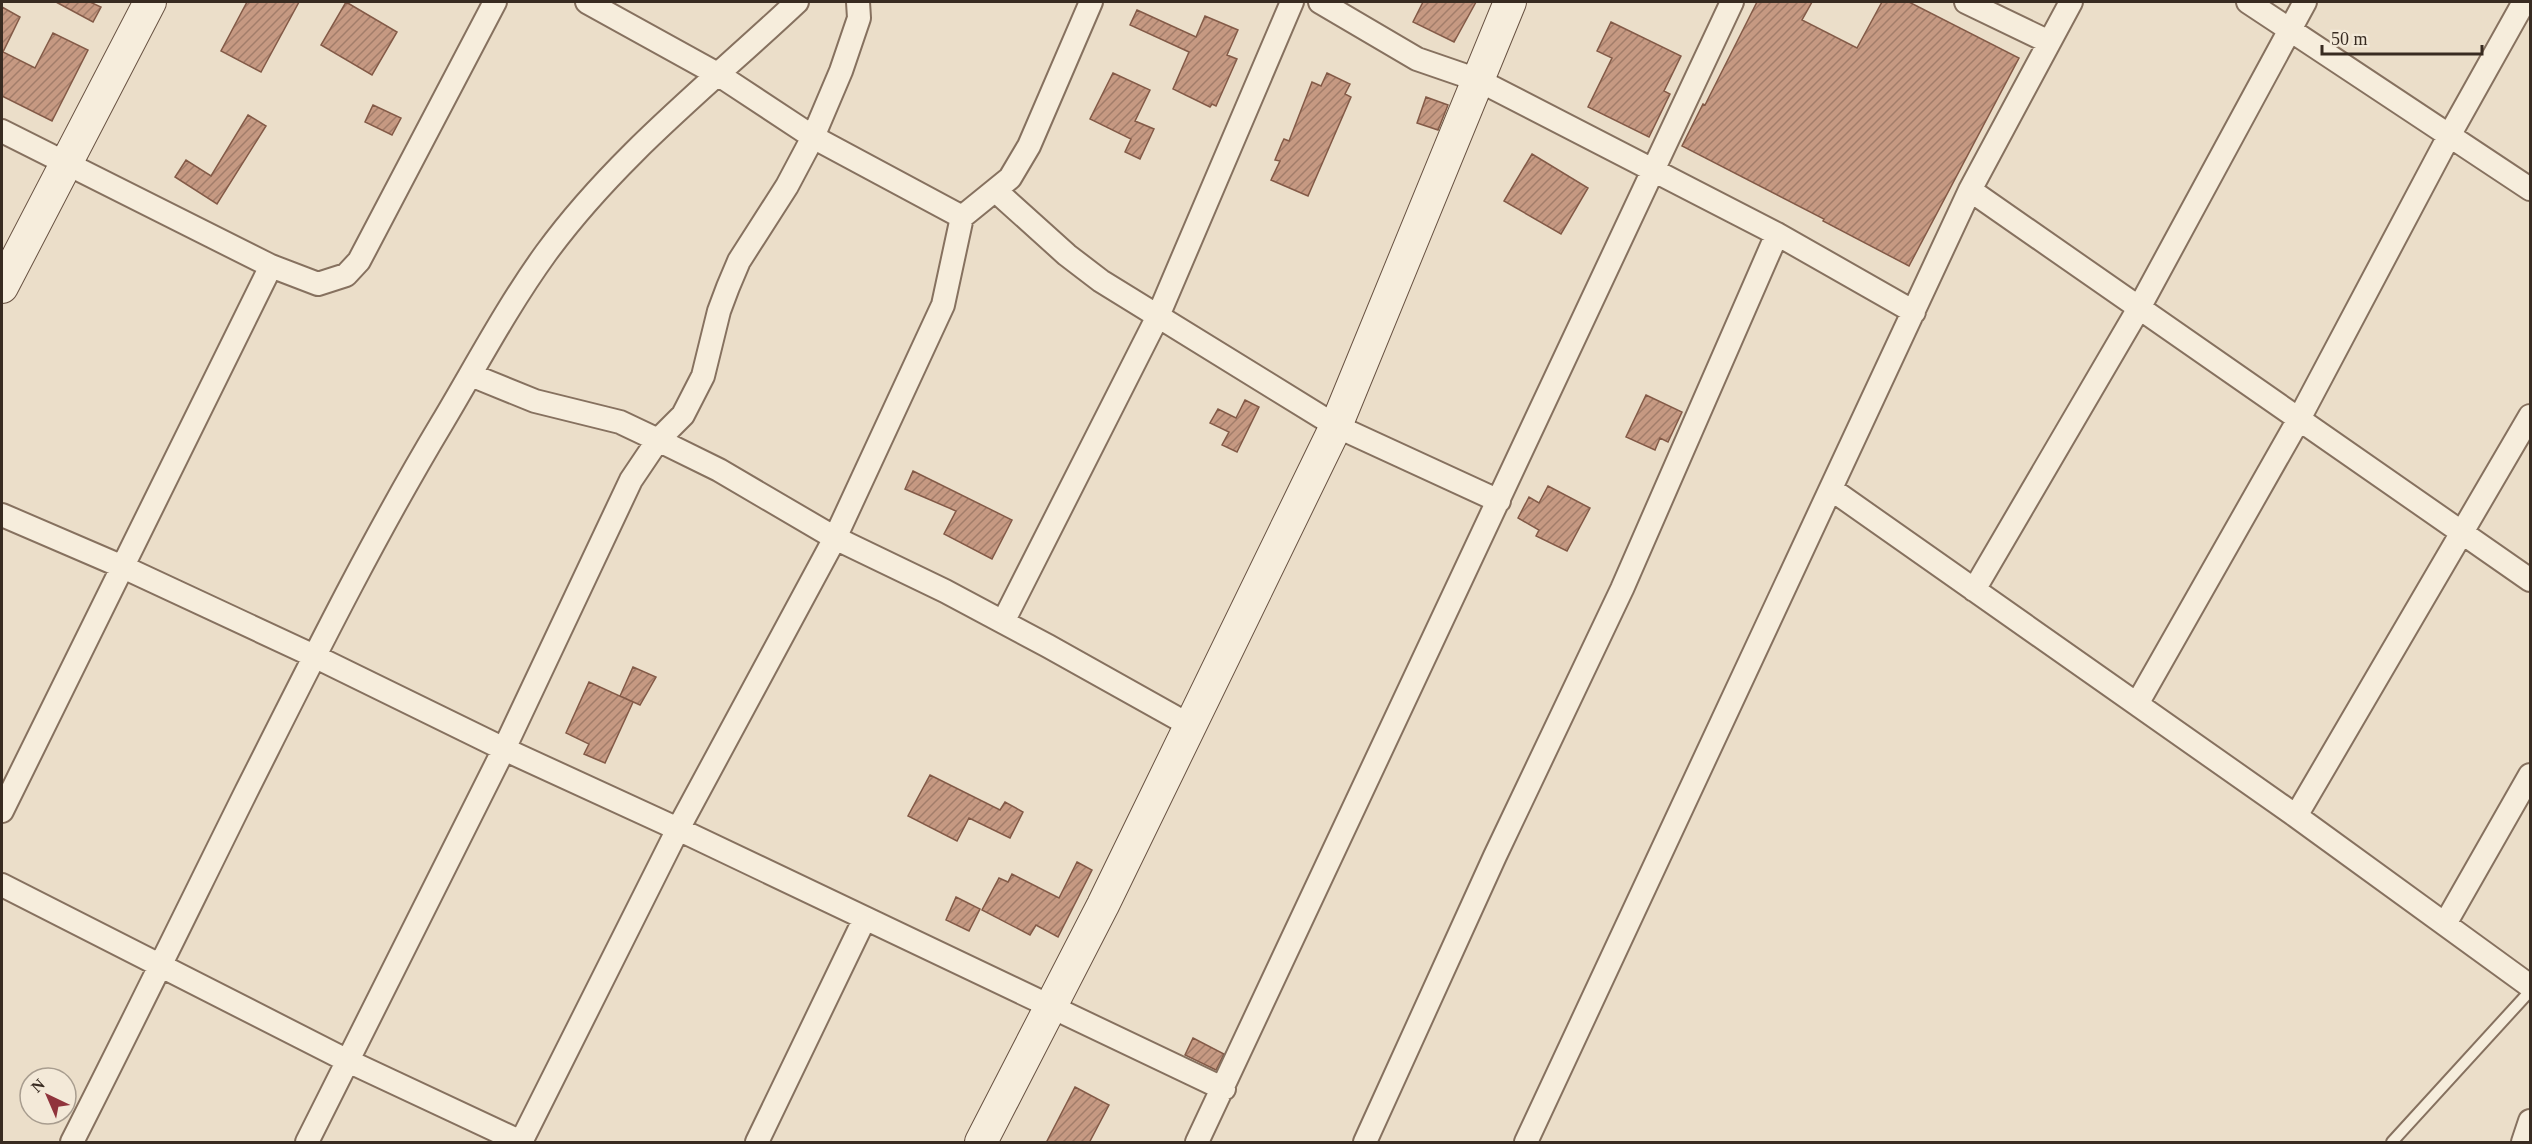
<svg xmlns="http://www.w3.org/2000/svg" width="2532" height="1144" font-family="'Times New Roman',serif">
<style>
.building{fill:url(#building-hatch);stroke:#835a47;stroke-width:1.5}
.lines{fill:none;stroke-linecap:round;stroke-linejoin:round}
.lane-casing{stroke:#86715f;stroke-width:14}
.street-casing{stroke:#86715f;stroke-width:26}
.secondary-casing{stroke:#685242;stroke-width:34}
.lane{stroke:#f6eddc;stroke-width:10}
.street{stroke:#f6eddc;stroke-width:22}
.secondary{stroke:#f6eddc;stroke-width:32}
</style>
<defs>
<pattern id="building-hatch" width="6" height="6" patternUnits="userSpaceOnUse" patternTransform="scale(1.5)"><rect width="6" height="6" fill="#c69982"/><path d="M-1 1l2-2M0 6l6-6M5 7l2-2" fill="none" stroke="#a27d6a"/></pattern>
</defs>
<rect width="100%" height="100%" fill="#ebdec9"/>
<path class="building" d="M 56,2 L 90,2 L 101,7 L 93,22 Z
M 247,2 L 299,2 L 261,72 L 221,51 Z
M 346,2 L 397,32 L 372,75 L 321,45 Z
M 1423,2 L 1476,2 L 1454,42 L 1413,22 Z
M 1757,2 L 1812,2 L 1802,20 L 1857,48 L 1882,2 L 1909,2 L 2019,58 L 1909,266 L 1823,221 L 1824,219 L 1682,146 L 1703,104 L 1705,105 Z
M 2,7 L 20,17 L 3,52 L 35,68 L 53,33 L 88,50 L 52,121 L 2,96 Z
M 1137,10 L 1196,37 L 1205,16 L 1238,30 L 1227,55 L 1237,59 L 1216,106 L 1212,104 L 1210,107 L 1173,89 L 1189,52 L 1130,25 Z
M 1611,22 L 1681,56 L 1664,91 L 1670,94 L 1649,137 L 1588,107 L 1612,58 L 1597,51 Z
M 1113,73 L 1150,90 L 1135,121 L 1154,129 L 1140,159 L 1125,152 L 1131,139 L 1090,119 Z
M 1327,73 L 1350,84 L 1345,94 L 1351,97 L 1308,196 L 1271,180 L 1280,161 L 1275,160 L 1282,143 L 1284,139 L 1289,141 L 1312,82 L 1321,86 Z
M 1426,97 L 1448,105 L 1438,130 L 1417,123 Z
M 373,105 L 401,118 L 392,135 L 365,122 Z
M 248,115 L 266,126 L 217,204 L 175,177 L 186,160 L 211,176 Z
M 1532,154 L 1588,188 L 1561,234 L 1504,201 Z
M 1646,395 L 1682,412 L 1668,442 L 1660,438 L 1655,450 L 1626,437 Z
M 1245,400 L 1259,407 L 1237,452 L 1222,445 L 1229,432 L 1210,423 L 1218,409 L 1236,418 Z
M 913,471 L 1012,520 L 992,559 L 944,534 L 956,511 L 905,489 Z
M 1548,486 L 1590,508 L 1567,551 L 1536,536 L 1539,530 L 1518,518 L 1529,497 L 1539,503 Z
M 633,667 L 656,677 L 640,705 L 620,696 Z
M 589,682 L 633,702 L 605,763 L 584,754 L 589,744 L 566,733 Z
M 930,775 L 1000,810 L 1005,802 L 1023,812 L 1010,838 L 969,818 L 957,841 L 908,816 Z
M 1077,862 L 1092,870 L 1058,937 L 1036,925 L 1030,935 L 982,910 L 999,878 L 1008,882 L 1012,874 L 1059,898 Z
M 956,897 L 980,909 L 969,931 L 946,920 Z
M 1193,1038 L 1224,1054 L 1216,1070 L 1185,1055 Z
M 1075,1087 L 1109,1105 L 1089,1143 L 1046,1143 Z"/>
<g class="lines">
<g class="lane-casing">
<path id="lane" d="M 2392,1142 L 2530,991"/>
</g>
<g class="street-casing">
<path id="street" d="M 587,2 L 719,75 L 813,137 L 962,217
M 1320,2 L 1417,59 L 1478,80 L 1777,234 L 1914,312
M 1966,2 L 2049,42
M 2248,2 L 2530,189
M 2,131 L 271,266 L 318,284 L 346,275 L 359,261 L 495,2
M 1970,190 L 2530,580
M 996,191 L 1067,255 L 1101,281 L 1336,426 L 1499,501
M 471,375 L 535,401 L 620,422 L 658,440 L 719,470 L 835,538 L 945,591 L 1048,646 L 1191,726
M 1831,489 L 2296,816 L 2530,986
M 2,515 L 123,567 L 314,656 L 504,749 L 678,829 L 1224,1089
M 1974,590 L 2139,308 L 2305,2
M 1003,622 L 1158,316 L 1292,2
M 2137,704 L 2299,419 L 2449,136 L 2524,2
M 2,811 L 271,266
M 2296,816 L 2530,416
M 2,885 L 348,1061 L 521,1142
M 2445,924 L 2530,775
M 72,1142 C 131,1026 188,909 246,792 C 309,667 370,543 442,423 C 476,366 507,307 546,253 C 616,157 711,83 797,2
M 307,1142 L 504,749 L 631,480 L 658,440 L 683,415 L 703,376 L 719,311 L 728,287 L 739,261 L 787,186 L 813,137 L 841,71 L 859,18 L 858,2
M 521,1142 L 678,829 L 835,538 L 943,305 L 962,217 L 1010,178 L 1029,146 L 1091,2
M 757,1142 L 865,918
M 1197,1142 L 1732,2
M 1365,1142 L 1495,856 L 1622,589 L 1777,234
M 1526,1142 L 1970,190 L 2071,2
M 2523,1142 L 2530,1121"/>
</g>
<g class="secondary-casing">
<path id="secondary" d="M 2,287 L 150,2
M 981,1142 L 1103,905 L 1336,426 L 1510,2"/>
</g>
<use href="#lane" class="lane"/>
<use href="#street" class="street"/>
<use href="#secondary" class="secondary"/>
</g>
<rect width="2532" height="1144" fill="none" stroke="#382b21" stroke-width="6"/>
<g transform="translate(48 1096) rotate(316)"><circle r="28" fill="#f3e9d8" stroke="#a89d8f" stroke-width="1.5"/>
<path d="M0-4.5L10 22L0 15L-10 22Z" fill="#90343c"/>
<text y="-9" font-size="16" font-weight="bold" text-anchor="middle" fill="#382b21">N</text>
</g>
<path d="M2322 45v9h160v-9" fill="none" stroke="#382b21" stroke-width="3"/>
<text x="2331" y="45" font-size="18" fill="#382b21" stroke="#f3e9d8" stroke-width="4.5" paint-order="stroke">50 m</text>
</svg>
